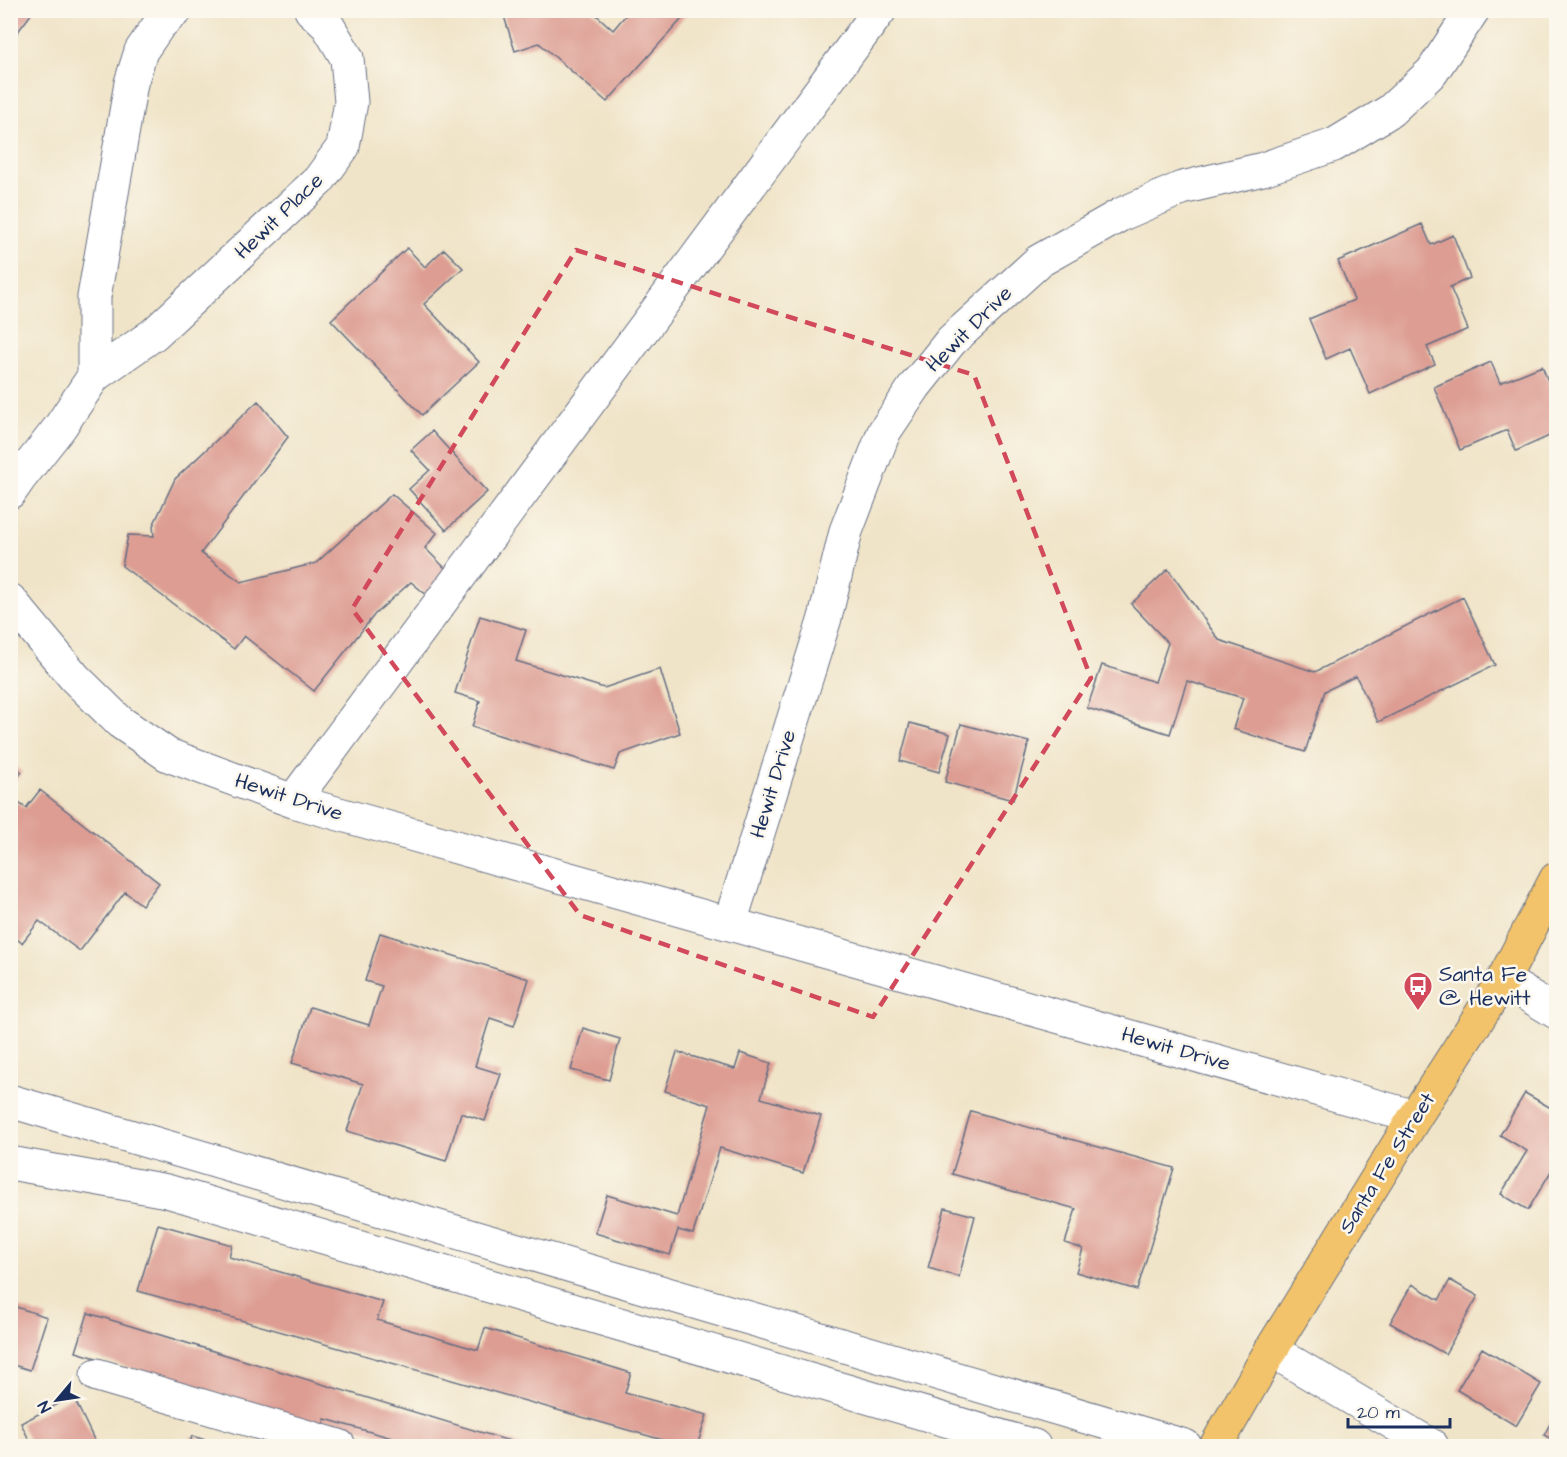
<svg xmlns="http://www.w3.org/2000/svg" width="1567" height="1457" font-family="'Architects Daughter',sans-serif">
<style>
.building{fill:#dd9d93}
.lines{fill:none;stroke-linecap:round;stroke-linejoin:round}
.minor-casing{stroke:#666e83;stroke-width:35}
.major-casing{stroke:#666e83;stroke-width:35}
.minor{stroke:#fff;stroke-width:33}
.major{stroke:#f2c36a;stroke-width:33}
.marked{fill:none;stroke:#d1495b;stroke-width:4.5;stroke-dasharray:12 8;stroke-linejoin:round}
.labels{text-anchor:middle;dominant-baseline:central;stroke-width:5;stroke-linejoin:round;paint-order:stroke}
.street-label{font-size:21px;fill:#1b2f5e;stroke:#fbf7ec}
.poi-label{font-size:21px;fill:#1b2f5e;stroke:#fbf7ec;text-anchor:start}
</style>
<rect width="100%" height="100%" fill="#fbf7ec"/>
<filter id="ink" filterUnits="userSpaceOnUse"><feTurbulence type="fractalNoise" baseFrequency=".0167" numOctaves="2"/><feDisplacementMap in="SourceGraphic" scale="12" xChannelSelector="R" yChannelSelector="G"/><feConvolveMatrix kernelMatrix="1 2 1 2 8 2 1 2 1" color-interpolation-filters="sRGB"/></filter>
<filter id="wash" filterUnits="userSpaceOnUse"><feTurbulence type="fractalNoise" baseFrequency=".008" numOctaves="4" result="noise"/><feDisplacementMap in="SourceGraphic" scale="24" xChannelSelector="R" yChannelSelector="G"/><feGaussianBlur stdDeviation="1.35" result="paint"/><feColorMatrix in="noise" values="0 0 0 0 0 0 0 0 0 0 0 0 0 0 0 0 0 1.4 0 .05"/><feComposite in="paint" operator="in"/></filter>
<g filter="url(#wash)">
<rect width="100%" height="100%" fill="#f0e4c8"/>
<g id="blocks">
<path class="building" d="M 10,10 L 29,10 L 32,13 L 10,42 Z
M 502,10 L 591,10 L 613,30 L 630,10 L 690,10 L 607,102 L 539,43 L 515,51 Z
M 1422,224 L 1431,245 L 1453,235 L 1470,278 L 1450,287 L 1468,329 L 1427,347 L 1435,364 L 1370,394 L 1350,348 L 1326,359 L 1309,319 L 1354,300 L 1338,261 Z
M 407,248 L 425,267 L 444,249 L 463,268 L 424,304 L 479,362 L 422,415 L 331,320 Z
M 1491,362 L 1500,383 L 1542,366 L 1556,401 L 1556,433 L 1516,451 L 1507,430 L 1460,450 L 1434,387 Z
M 258,401 L 288,437 L 201,553 L 241,582 L 316,563 L 392,494 L 437,533 L 425,548 L 448,571 L 429,597 L 411,582 L 375,614 L 314,691 L 244,636 L 234,649 L 122,566 L 128,535 L 154,536 L 153,526 L 175,479 Z
M 432,431 L 487,492 L 446,530 L 409,489 L 430,470 L 411,450 Z
M 1168,569 L 1219,640 L 1315,672 L 1463,597 L 1495,665 L 1378,722 L 1356,676 L 1325,691 L 1305,752 L 1233,729 L 1243,698 L 1187,681 L 1170,734 L 1087,708 L 1102,665 L 1155,682 L 1168,643 L 1131,604 Z
M 480,616 L 526,630 L 516,661 L 604,688 L 660,669 L 680,733 L 620,754 L 614,770 L 472,727 L 480,701 L 455,693 Z
M 910,723 L 950,734 L 939,772 L 900,761 Z
M 961,724 L 1029,742 L 1013,800 L 945,782 Z
M 10,763 L 22,772 L 10,786 Z
M 40,790 L 159,883 L 142,905 L 125,892 L 80,951 L 39,921 L 22,943 L 10,934 L 10,797 L 26,808 Z
M 380,933 L 529,979 L 514,1026 L 490,1018 L 475,1066 L 501,1074 L 485,1121 L 461,1113 L 446,1161 L 347,1131 L 363,1084 L 292,1063 L 310,1007 L 369,1025 L 382,986 L 365,981 Z
M 583,1028 L 620,1039 L 609,1080 L 571,1070 Z
M 677,1052 L 735,1069 L 740,1053 L 771,1063 L 761,1098 L 821,1116 L 803,1173 L 720,1148 L 693,1234 L 678,1230 L 670,1255 L 595,1233 L 607,1195 L 677,1216 L 710,1105 L 665,1091 Z
M 1525,1093 L 1556,1111 L 1556,1163 L 1528,1210 L 1501,1194 L 1527,1151 L 1500,1135 Z
M 971,1111 L 1174,1168 L 1137,1290 L 1076,1272 L 1083,1249 L 1065,1243 L 1076,1209 L 952,1174 Z
M 945,1208 L 975,1216 L 959,1277 L 928,1268 Z
M 158,1224 L 232,1245 L 229,1257 L 383,1302 L 377,1320 L 478,1350 L 485,1328 L 631,1373 L 625,1393 L 707,1415 L 697,1446 L 684,1446 L 138,1291 Z
M 1450,1280 L 1478,1296 L 1445,1354 L 1390,1323 L 1412,1284 L 1439,1300 Z
M 10,1305 L 47,1317 L 30,1370 L 10,1364 Z
M 88,1313 L 526,1446 L 420,1446 L 325,1419 L 323,1425 L 76,1352 Z
M 1482,1348 L 1541,1384 L 1516,1426 L 1457,1390 Z
M 73,1396 L 97,1446 L 32,1446 L 21,1423 Z
M 1556,1413 L 1556,1442 L 1544,1435 Z
M 192,1436 L 226,1446 L 189,1446 Z"/>
</g>
</g>
<g filter="url(#ink)">
<use href="#blocks" fill-opacity="0" stroke="#666e83" stroke-width="1.5"/>
<g class="lines">
<g class="minor-casing">
<path id="minor" d="M 94,376 L 94,297 L 131,83 L 141,51 L 159,25 L 176,10
M 10,492 L 19,479 L 60,427 L 94,376 L 154,334 L 319,180 L 343,147 L 351,102 L 347,58 L 328,26 L 311,10
M 10,600 L 75,678 L 120,722 L 168,755 L 293,801 L 1415,1117
M 293,801 L 880,10
M 730,923 L 825,618 L 846,531 L 884,432 L 915,386 L 951,341 L 1039,261 L 1122,214 L 1182,188 L 1263,169 L 1334,145 L 1390,111 L 1432,72 L 1473,10
M 1503,980 L 1556,1012
M 10,1101 L 1185,1446
M 10,1163 L 167,1191 L 1034,1446
M 1271,1350 L 1432,1446
M 97,1375 L 339,1446"/>
</g>
<g class="major-casing">
<path id="major" d="M 1216,1446 L 1271,1350 L 1415,1117 L 1503,980 L 1556,879"/>
</g>
<use href="#minor" class="minor"/>
<use href="#major" class="major"/>
</g>
</g>
<path class="marked" d="M 576,250 L 974,375 L 1091,678 L 873,1017 L 580,915 L 352,609 Z"/>
<defs>
<g id="bus-pin" transform="scale(1.5)"><path d="M0 17L-7.5 6A9.5 9.5 0 1 1 7.5 6Z" fill="#d1495b" stroke="#fbf7ec"/><path d="M-5-6H5V4H4V6H2V4H-2V6H-4V4H-5ZM-3.5-4V0h7V-4ZM-3.5 1.2v1.5H-2V1.2ZM2 1.2v1.5H3.5V1.2Z" fill="#fff"/></g>
</defs>
<g fill-rule="evenodd">
<use href="#bus-pin" x="1418" y="986"/>
</g>
<g class="labels">
<g class="street-label">
<text transform="translate(279 216) rotate(-44)">Hewit Place</text>
<text transform="translate(969 329) rotate(-45)">Hewit Drive</text>
<text transform="translate(773 784) rotate(-73)">Hewit Drive</text>
<text transform="translate(289 797) rotate(18)">Hewit Drive</text>
<text transform="translate(1176 1049) rotate(16)">Hewit Drive</text>
<text transform="translate(1387 1163) rotate(-58)">Santa Fe Street</text>
</g>
<g class="poi-label">
<text x="1439" y="974">Santa Fe<tspan x="1439" dy="24">@ Hewitt</tspan></text>
</g>
</g>
<rect width="1567" height="1457" fill="none" stroke="#fbf7ec" stroke-width="36"/>
<g transform="translate(57 1400) rotate(241)" stroke="#fbf7ec" stroke-width="4.5" paint-order="stroke">
<path d="M0-4.5L10 22L0 15L-10 22Z" fill="#1b2f5e"/>
<text y="-9" font-size="16" font-weight="bold" text-anchor="middle" fill="#1b2f5e">N</text>
</g>
<path d="M1348 1418v9h102v-9" fill="none" stroke="#1b2f5e" stroke-width="3"/>
<text x="1357" y="1418" font-size="18" fill="#1b2f5e" stroke="#fbf7ec" stroke-width="4.5" paint-order="stroke">20 m</text>
</svg>
